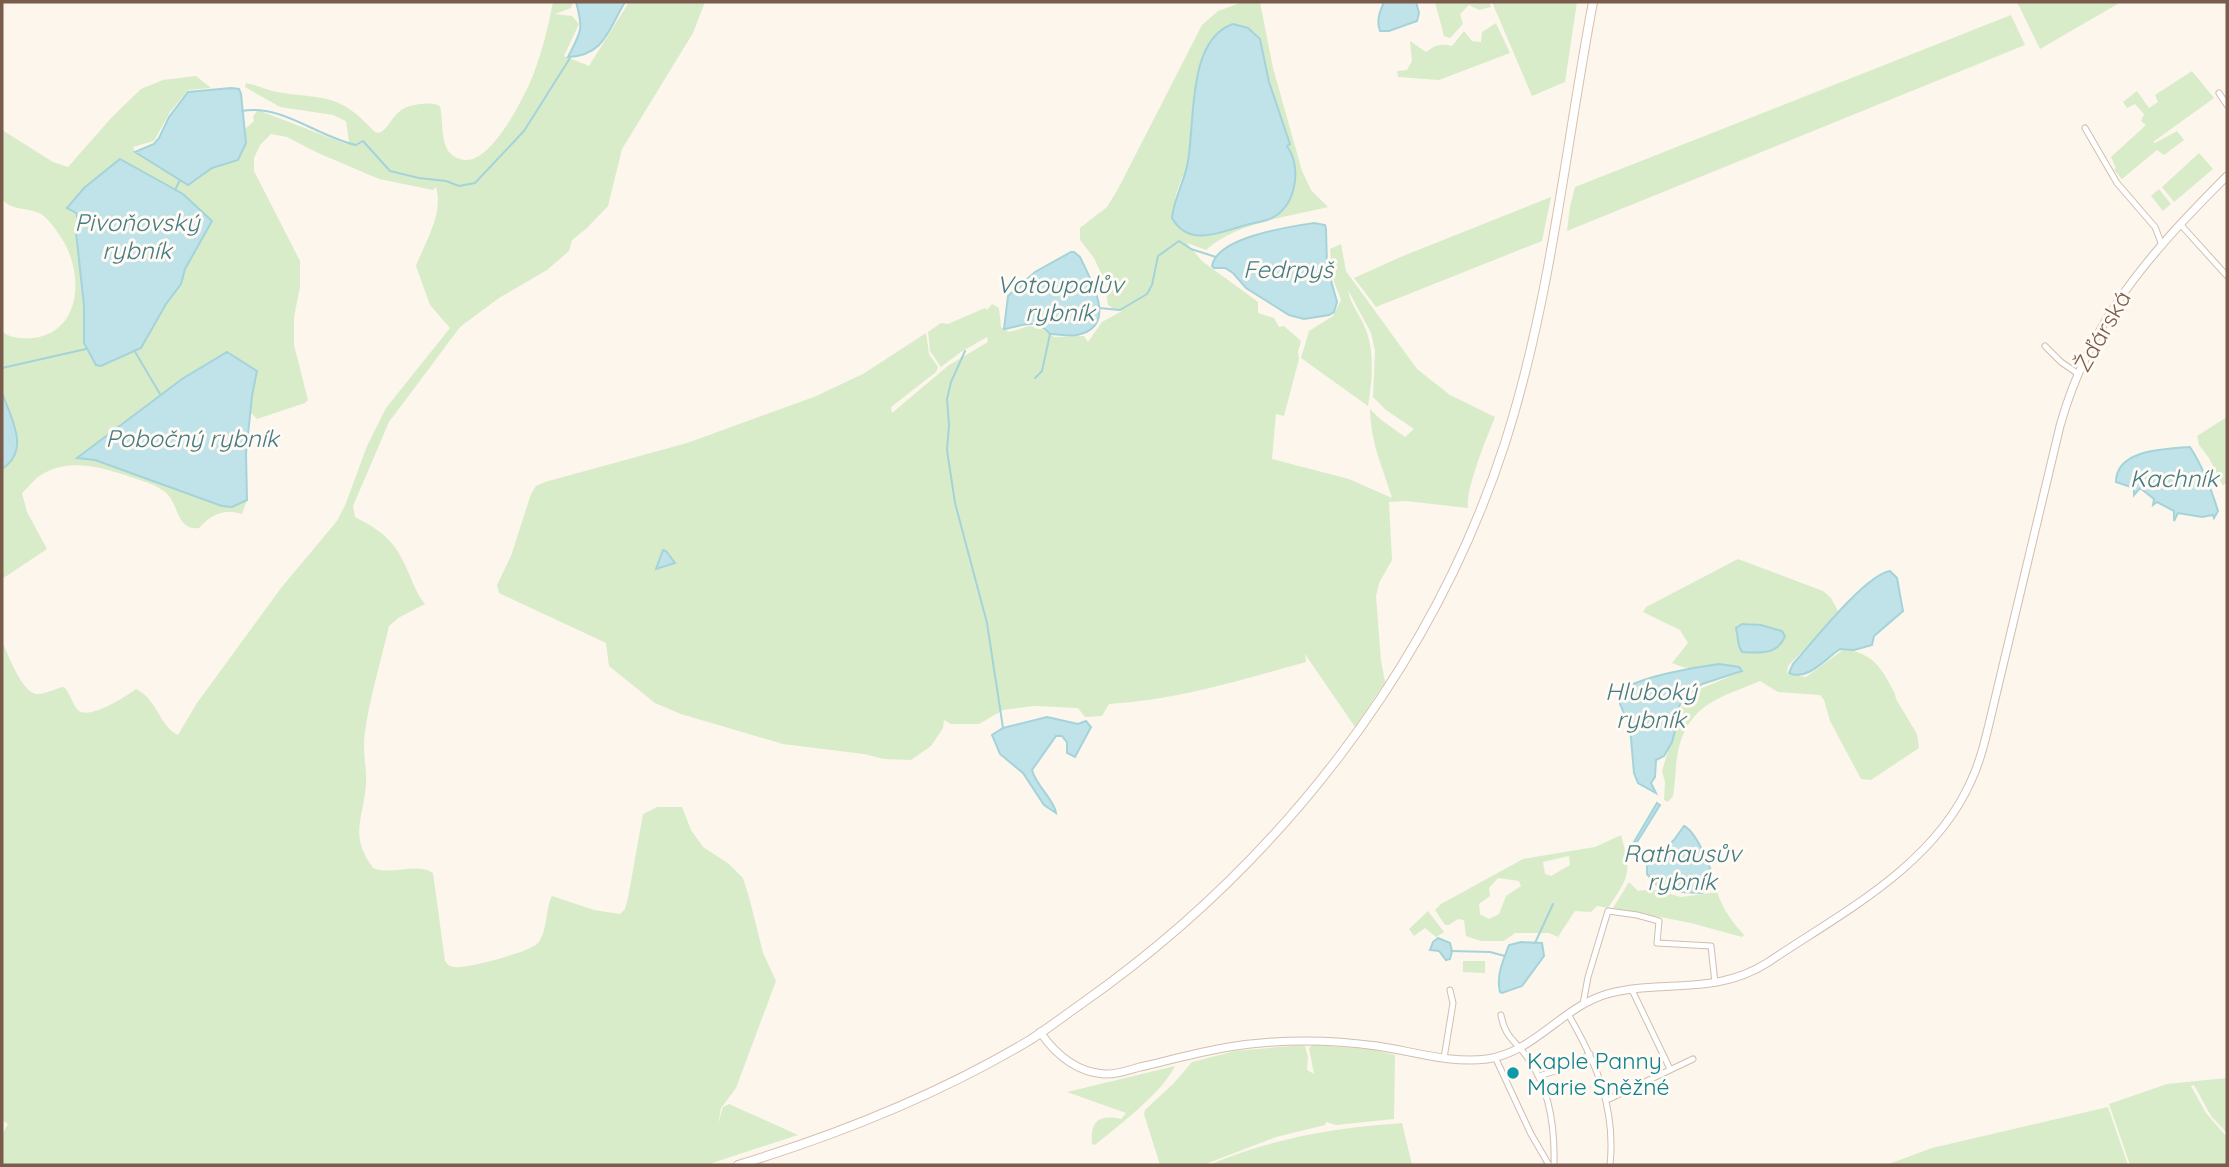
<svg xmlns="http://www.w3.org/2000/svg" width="2229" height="1167" font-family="Quicksand,sans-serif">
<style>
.green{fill:#d8ecc9;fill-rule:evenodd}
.water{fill:#bfe3e8;stroke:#a5d3da;stroke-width:2}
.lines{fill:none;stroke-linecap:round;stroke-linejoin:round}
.stream{stroke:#a5d3da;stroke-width:2}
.minor-casing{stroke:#d1beb0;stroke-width:7}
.tertiary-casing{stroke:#d1beb0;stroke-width:9}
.secondary-casing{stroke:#d6c0b0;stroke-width:10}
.minor{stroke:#fff;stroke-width:5}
.tertiary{stroke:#fff;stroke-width:7}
.secondary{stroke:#fff;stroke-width:8}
.culture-dot{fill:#0f9aa8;stroke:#fffaf3;stroke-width:2.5}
.labels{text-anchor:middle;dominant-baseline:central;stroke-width:6;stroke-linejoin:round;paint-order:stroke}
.street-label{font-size:23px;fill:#7a5c4d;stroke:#fffaf3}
.culture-label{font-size:23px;fill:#0d838f;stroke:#fffaf3;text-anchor:start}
.water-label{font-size:24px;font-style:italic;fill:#437c86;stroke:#fffaf3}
</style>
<rect width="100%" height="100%" fill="#fdf6ec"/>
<path class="green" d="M 553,2 L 573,2 L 571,8 L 555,14 L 572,16 L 579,24 L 564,56 L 589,66 L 629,2 L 705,2 L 693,33 L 622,149 L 608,206 L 587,228 L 572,240 L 569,251 L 547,270 L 499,298 L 460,327 L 389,422 L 353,506 L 355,517 C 380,530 393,539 405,565 C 412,579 415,592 425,604 L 398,618 L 389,626 C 381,661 370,696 365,732 C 362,751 367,768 366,785 C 363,820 349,835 373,868 C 392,876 417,862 433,873 L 445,961 C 448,965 449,966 454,967 C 466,969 530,952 538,943 C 548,931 545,909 552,896 L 594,910 L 620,914 L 625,909 L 628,898 L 643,814 L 657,807 L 682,807 L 691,830 L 703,847 L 729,864 L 743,878 L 749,897 L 763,953 L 776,981 L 736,1088 L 721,1108 L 718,1124 L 723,1107 L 729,1104 L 798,1135 L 706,1165 L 2,1165 L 2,1131 L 3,1133 L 8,1124 L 2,1120 L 2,641 C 8,654 21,691 36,694 C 45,695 55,688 64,687 C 71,694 72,705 79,711 C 91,719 125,697 136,689 C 158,700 159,726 178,735 L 197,703 L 281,588 L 337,521 L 346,503 L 367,446 L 386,408 L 450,328 L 430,305 L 416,266 C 425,242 444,214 436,187 L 433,190 L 379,179 L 318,153 L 287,137 L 271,134 L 260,145 L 254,158 L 254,171 L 300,261 L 300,287 L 294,317 L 294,345 L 308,400 L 305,403 L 257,419 L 251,413 L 252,396 L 241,362 L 227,352 L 182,379 L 78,458 L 95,460 L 213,503 L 239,505 L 247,500 L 242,514 C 223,509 212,514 199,528 C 176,531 179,503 165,492 C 154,483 138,480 125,475 C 98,467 68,458 41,475 C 34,479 28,488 22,493 L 27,512 L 47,549 L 2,579 L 2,469 L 17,431 L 2,393 L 2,332 C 11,338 21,339 33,338 C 82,332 84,273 62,239 C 57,231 49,219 41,214 C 28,207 11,211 2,199 L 2,130 L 53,162 L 68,167 L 113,116 L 141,89 L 163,80 L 196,76 L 211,88 L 188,90 L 170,112 L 154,141 L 133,147 L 135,152 L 188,185 L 212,168 L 238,160 L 246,144 L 245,129 L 254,121 L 253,116 L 258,110 L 346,144 L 349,142 L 346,121 L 333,115 L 280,107 L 245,87 L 246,83 C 257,85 266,90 277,92 C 326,100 338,92 375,132 L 379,133 C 389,128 391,118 400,111 C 409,104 430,101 440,106 C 443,119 441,137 447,149 C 451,156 457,159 465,160 C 492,163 527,93 535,70 C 543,48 549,24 553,2 ZM 120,159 L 183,194 L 212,221 L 185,269 L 181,284 L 166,303 L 141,348 L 110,363 L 96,365 L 84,343 L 84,306 L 76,232 L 79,225 L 75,213 L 67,208 L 84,188 Z
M 1243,2 L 1260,2 L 1273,68 L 1302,171 L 1311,190 L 1328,207 C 1288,217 1238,222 1206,250 L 1187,243 L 1202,261 L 1258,302 L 1258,313 L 1274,318 L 1279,327 L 1284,326 L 1301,341 L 1298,352 L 1299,359 L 1284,416 L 1276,414 L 1272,459 L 1349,479 L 1392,498 C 1382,465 1371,445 1370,409 L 1380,419 L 1405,437 L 1414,429 L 1386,410 L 1373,397 L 1375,351 L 1371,333 L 1348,290 C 1350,304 1361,316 1366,330 C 1375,353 1372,382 1368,406 L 1301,358 L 1309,331 L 1333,316 L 1341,300 L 1333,279 L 1336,272 L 1331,262 L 1330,249 L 1341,244 L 1346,271 L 1417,369 L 1450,395 L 1495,417 C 1487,437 1465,490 1468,508 L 1406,501 L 1389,502 L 1392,560 L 1379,583 L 1376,596 L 1381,661 L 1385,682 L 1355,727 L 1305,654 L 1306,662 C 1241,680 1176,700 1109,704 L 1102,716 L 1085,717 L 1078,708 L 1034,706 L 1003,710 L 979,724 L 951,724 L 944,720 L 943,728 L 931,746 L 911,760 L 884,759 L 864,754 L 783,744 L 681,714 L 655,703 L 609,666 L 606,643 L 499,593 L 497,585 L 511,556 L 531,494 L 536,486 L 545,482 L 687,443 L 814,397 L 863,374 L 926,333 L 929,354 L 938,367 L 936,372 L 891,407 L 892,413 L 949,365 L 988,342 L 987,337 L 961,352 L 941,367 L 930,351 L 928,332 L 941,323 L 948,324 L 985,308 L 987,310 L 992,304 L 999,308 L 1001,327 L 1009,332 L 1030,326 L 1042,329 L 1054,337 L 1084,336 L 1088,342 L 1102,322 L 1122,311 L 1115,310 L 1108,305 L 1105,282 L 1094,258 L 1080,240 L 1080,228 L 1107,207 L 1118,189 L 1202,25 L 1218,11 ZM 1221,29 L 1260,39 L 1269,82 L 1290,144 L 1287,146 L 1295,178 L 1290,200 L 1268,220 L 1227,231 L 1193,235 L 1183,231 C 1180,222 1174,209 1175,200 C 1177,186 1186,173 1188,158 C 1194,119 1189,59 1221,29 Z
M 1435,2 L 1489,2 L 1491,7 L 1479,10 L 1469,5 L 1460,14 L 1463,24 L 1450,38 L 1444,36 Z
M 1492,2 L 1577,2 L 1565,82 L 1532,96 Z
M 2017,2 L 2121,2 L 2040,49 Z
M 2011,15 L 2025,45 L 1567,231 L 1570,207 L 1575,187 Z
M 1496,23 L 1510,53 L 1439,80 L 1398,77 L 1397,71 L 1407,70 L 1412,61 L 1410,41 L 1426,52 C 1435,45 1441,43 1452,46 L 1464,31 L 1472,41 L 1481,42 L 1482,32 Z
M 2192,71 L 2214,98 L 2153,142 L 2155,143 L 2177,131 L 2184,140 L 2164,155 L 2157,150 L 2122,179 L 2114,170 L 2116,168 L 2111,157 L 2146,125 L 2141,121 L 2144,114 L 2135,104 L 2127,108 L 2123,102 L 2137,91 L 2149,108 L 2158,102 L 2155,95 Z
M 2199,153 L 2213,169 L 2174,202 L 2162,187 Z
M 2159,189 L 2171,204 L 2163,211 L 2151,196 Z
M 1551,197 L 1542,241 L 1376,307 L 1354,278 L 1403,256 Z
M 2227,417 L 2227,481 L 2223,486 L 2209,458 L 2199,445 L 2197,436 Z
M 1738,559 L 1823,591 L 1831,598 L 1839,613 L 1788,666 L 1787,674 L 1806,677 L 1844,649 C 1875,654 1882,669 1895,694 L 1896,699 L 1917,734 L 1919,748 L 1871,780 L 1861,779 L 1830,721 L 1824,700 L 1820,695 L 1778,692 L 1760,681 C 1723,697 1691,702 1679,747 C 1675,762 1676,780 1673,796 L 1668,802 L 1664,800 L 1665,782 L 1662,771 L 1683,702 L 1695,691 L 1743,671 C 1725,659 1709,668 1689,668 C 1684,668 1678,665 1672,663 L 1688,643 L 1680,630 L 1643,612 L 1646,607 ZM 1747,623 L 1785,636 C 1778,655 1759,654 1742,652 L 1739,646 L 1737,626 Z
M 1621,835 C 1631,872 1631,874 1608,908 L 1597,906 L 1591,912 L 1575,911 L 1558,937 L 1549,933 L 1515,933 L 1504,941 L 1481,941 L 1466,936 L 1464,920 L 1458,919 L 1449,925 L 1445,925 L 1435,910 L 1441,904 L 1523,859 L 1595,847 ZM 1569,856 L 1570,865 L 1551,876 L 1545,874 L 1543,862 ZM 1498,878 L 1519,881 L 1521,886 L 1506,896 L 1499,914 L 1489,919 L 1480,914 L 1479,904 L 1490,896 L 1489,888 Z
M 1629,882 L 1638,891 L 1652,889 L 1681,897 L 1717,892 C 1723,909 1732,922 1744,935 L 1742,937 L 1691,923 L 1613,908 Z
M 1428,911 L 1444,932 L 1436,937 L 1425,928 L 1414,936 L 1409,929 Z
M 1463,961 L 1485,961 L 1485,973 L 1463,972 Z
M 1313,1045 L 1371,1049 L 1395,1055 L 1394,1119 L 1336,1125 L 1326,1122 L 1325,1125 L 1276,1137 L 1203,1165 L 1160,1165 L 1144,1114 L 1145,1110 L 1173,1084 L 1192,1062 L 1235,1051 L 1302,1045 L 1305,1046 L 1308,1057 L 1307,1070 L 1314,1074 L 1309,1048 Z
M 1175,1066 C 1163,1092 1118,1126 1095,1145 L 1092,1144 C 1090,1122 1098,1114 1121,1119 L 1126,1113 L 1067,1092 Z
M 2227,1078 L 2227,1133 L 2211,1116 L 2194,1085 L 2191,1086 L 2206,1113 L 2227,1137 L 2227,1165 L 2130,1165 L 2109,1104 L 2167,1084 Z
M 2108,1107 L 2128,1165 L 1886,1165 L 1932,1148 Z
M 1402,1123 L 1412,1165 L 1209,1165 C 1274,1138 1332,1128 1402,1123 Z"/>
<path class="water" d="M 576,2 L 625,2 C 608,30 604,56 568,57 C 581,31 584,31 576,2 Z
M 1384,2 L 1416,2 L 1419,13 L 1417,21 L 1389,31 L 1380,31 C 1376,21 1380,11 1384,2 Z
M 1233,24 L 1248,28 L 1260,39 L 1269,82 L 1290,144 L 1287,146 C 1301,166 1297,200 1277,215 C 1267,222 1256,222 1246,225 C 1220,232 1189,248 1172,218 C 1174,197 1185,181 1188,161 C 1195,123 1187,39 1233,24 Z
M 231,88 L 239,89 L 241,94 L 246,143 L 238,160 L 212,168 L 188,185 L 135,152 L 154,144 L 159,138 L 169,117 L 188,92 Z
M 120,159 L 183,194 L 212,221 L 185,269 L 181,284 L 166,304 L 141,348 L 101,366 L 96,365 L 84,343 L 84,306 L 76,232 L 79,224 L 76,213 L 67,208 L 84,188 Z
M 1314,223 L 1325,225 L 1326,229 L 1327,266 L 1337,302 L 1334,312 L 1329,315 L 1304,319 L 1289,315 L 1246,288 L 1233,273 L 1225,268 L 1214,268 L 1212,266 C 1217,237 1288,227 1314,223 Z
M 1071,252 L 1074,252 L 1080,257 C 1091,281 1119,326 1077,335 C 1068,337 1059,334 1050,334 C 1035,317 1023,326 1004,329 L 1008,296 L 1035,272 Z
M 227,352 L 257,371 L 252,396 L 246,454 L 247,500 L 232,507 L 222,506 L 95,460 L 77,458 L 182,379 Z
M 2,393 C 11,418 31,450 2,469 Z
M 2190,447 C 2203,467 2211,488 2218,511 L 2214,518 L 2213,515 L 2202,517 L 2178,513 L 2174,521 L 2174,511 L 2157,502 L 2153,505 L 2154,499 L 2140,488 L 2134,495 L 2134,488 L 2116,482 C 2116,449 2166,449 2190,447 Z
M 663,550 L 666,551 L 675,563 L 656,569 Z
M 1890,571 L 1897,578 L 1903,611 L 1874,636 L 1872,645 L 1854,650 L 1840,649 C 1826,658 1807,682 1789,673 L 1793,664 C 1812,643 1865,575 1890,571 Z
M 1742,624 L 1761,625 L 1782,631 L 1785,636 C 1778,655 1759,653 1742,652 L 1739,646 L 1736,628 Z
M 1719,664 L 1739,667 L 1742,671 L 1702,684 L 1683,698 L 1679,707 L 1679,716 L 1672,742 L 1664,756 L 1656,760 L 1655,777 L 1651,783 L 1656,793 L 1638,783 L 1634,773 L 1630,727 L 1620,704 L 1620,692 C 1636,677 1696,667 1719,664 Z
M 1047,717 L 1078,724 L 1086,721 L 1091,727 L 1075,757 L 1067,753 L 1067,742 L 1062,736 L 1056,736 L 1032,770 C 1036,786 1054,799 1056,813 L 1044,805 L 1023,773 L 1000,754 L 992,735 L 1003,728 Z
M 1657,803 L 1660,805 L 1637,842 L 1634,842 Z
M 1684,826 C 1694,830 1713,867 1712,880 C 1712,886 1707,889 1702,893 L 1662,891 L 1647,874 L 1647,865 L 1674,840 Z
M 1438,938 L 1450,943 L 1452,951 L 1450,959 L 1446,960 L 1439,951 L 1430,950 L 1433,942 Z
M 1521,942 L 1542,943 L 1544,956 L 1522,986 L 1502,993 L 1500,992 C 1496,975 1503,961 1509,945 Z"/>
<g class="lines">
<path class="stream" d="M 242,111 C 282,104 318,137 356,145 L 363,141 L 390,171 L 419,178 L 446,181 L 459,186 L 475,183 L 524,131 L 570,58
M 175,190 L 180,180
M 1099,308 L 1120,310 L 1147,294 L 1152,285 L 1158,256 L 1179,241 L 1191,249 L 1216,257
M 134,350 L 160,394
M 965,351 L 951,382 L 947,399 L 949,425 L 947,450 L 955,503 L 987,623 L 1003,728
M 2,368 L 86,349
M 1035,378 L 1042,371 L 1050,334
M 1535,943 L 1553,904
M 1451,951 L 1490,952 L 1505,956"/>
<g class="minor-casing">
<path id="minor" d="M 2219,93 L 2227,105
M 2085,128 L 2117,183 L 2155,227 L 2162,245
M 2181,225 L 2227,276
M 2045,346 L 2061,362 L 2077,373
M 1632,990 L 1670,1069
M 1583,1004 L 1588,977 L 1608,911 L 1637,915 L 1659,921 L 1657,943 L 1711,946 L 1715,983
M 1568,1014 C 1596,1062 1616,1108 1610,1165
M 1501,1015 C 1505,1039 1517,1041 1529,1060 C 1550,1090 1555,1129 1554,1165
M 1495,1057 L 1531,1134 L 1549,1165
M 1444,1058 L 1453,1003 L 1450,990
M 1539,1076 L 1571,1066 L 1590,1054
M 1607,1100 L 1693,1059"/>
</g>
<g class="tertiary-casing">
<path id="tertiary" d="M 1040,1032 C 1056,1055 1076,1072 1104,1074 C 1116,1075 1129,1070 1140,1067 C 1170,1060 1199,1052 1229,1047 C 1278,1039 1327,1039 1377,1046 C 1412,1051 1451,1064 1487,1059 C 1535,1052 1562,1007 1607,994 C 1662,979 1715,996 1767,963 C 1841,913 1933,867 1971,781 C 1980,762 1985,741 1990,720 L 2060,426 C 2089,321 2151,252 2227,176"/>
</g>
<g class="secondary-casing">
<path id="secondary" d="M 738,1165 C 840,1134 938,1095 1030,1040 C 1047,1029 1064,1016 1081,1004 C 1275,868 1431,671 1505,443 C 1551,300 1565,149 1593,2"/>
</g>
<use href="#minor" class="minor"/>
<use href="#tertiary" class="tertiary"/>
<use href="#secondary" class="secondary"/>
</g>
<circle class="culture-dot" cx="1513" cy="1073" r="7"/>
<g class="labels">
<g class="street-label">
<text transform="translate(2102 331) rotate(-60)">Žďárská</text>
</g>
<g class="culture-label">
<text x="1527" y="1060">Kaple Panny<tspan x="1527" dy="26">Marie Sněžné</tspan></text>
</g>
<g class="water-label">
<text x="137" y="222">Pivoňovský<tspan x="137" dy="28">rybník</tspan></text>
<text x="1288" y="269">Fedrpyš</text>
<text x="1060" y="284">Votoupalův<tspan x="1060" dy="28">rybník</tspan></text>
<text x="192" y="438">Pobočný rybník</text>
<text x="2174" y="478">Kachník</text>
<text x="1651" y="691">Hluboký<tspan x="1651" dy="28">rybník</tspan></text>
<text x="1682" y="853">Rathausův<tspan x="1682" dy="28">rybník</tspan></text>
</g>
</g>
<rect width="2229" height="1167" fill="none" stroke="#7a5c4d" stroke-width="7"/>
</svg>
